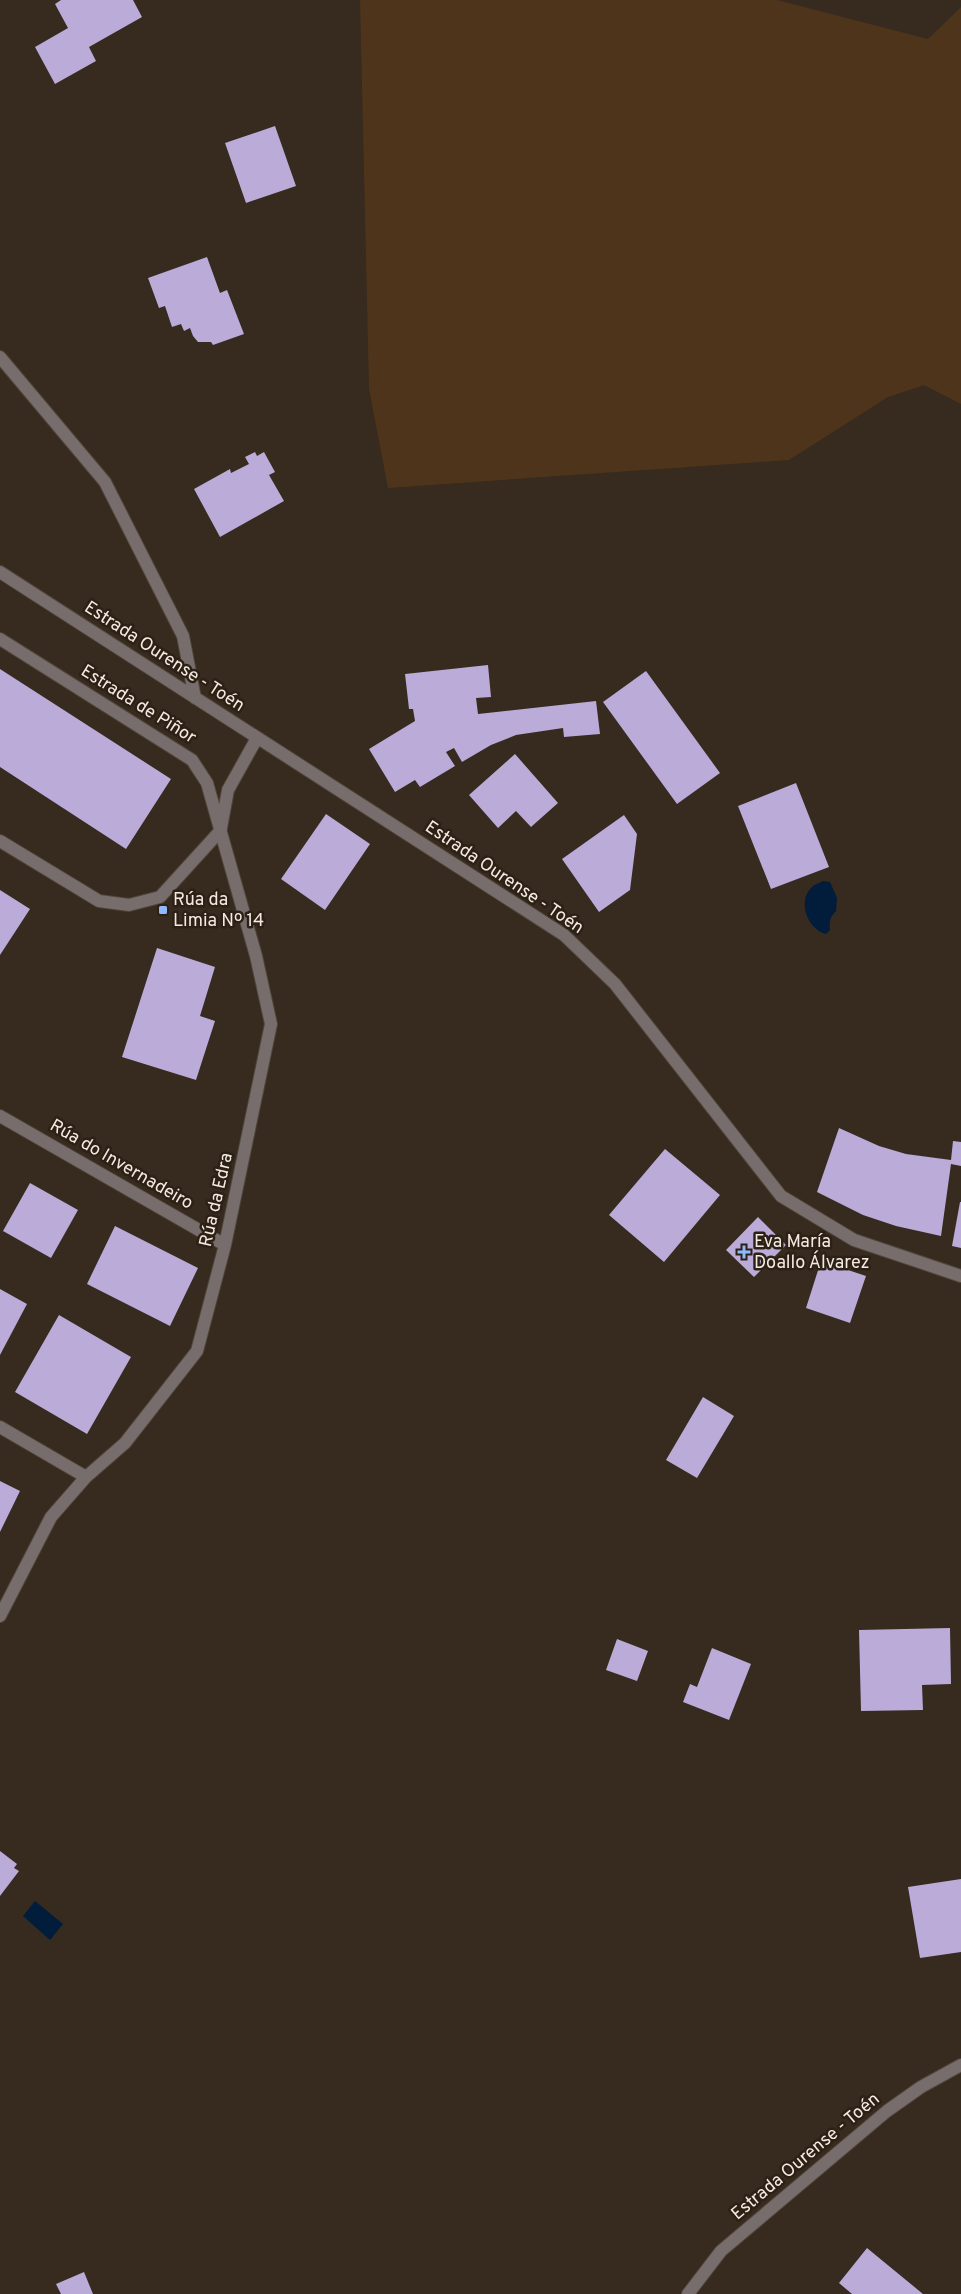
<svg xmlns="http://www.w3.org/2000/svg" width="961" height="2294" font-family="Overpass,sans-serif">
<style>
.green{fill:#4e341b}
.water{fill:#021c3b}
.building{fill:#baabd9}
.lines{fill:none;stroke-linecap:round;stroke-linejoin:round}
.minor-casing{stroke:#514539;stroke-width:14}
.minor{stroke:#776d6c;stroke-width:12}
.poi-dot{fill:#8fb8fd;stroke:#2d2015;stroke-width:2}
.labels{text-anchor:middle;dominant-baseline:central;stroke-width:5;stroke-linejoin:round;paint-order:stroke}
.street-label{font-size:18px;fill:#f3eae2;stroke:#2d2015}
.poi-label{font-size:18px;fill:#f3eae2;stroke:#2d2015;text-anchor:start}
</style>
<rect width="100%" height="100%" fill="#372a1e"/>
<path class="green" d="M 360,0 L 777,0 L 928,39 L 961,7 L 961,404 L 924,385 L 888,397 L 789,460 L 388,488 L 369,389 Z"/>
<path class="water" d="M 823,881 L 830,882 L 837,898 L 836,911 C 830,917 829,922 830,930 L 826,934 C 807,929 797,901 812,887 C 815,884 820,883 823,881 Z
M 35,1901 L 63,1924 L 50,1940 L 23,1916 Z"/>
<path class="building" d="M 61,0 L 133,0 L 142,17 L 89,47 L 96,61 L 55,84 L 35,47 L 68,28 L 55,4 Z
M 275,126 L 296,186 L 246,203 L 225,143 Z
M 207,257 L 220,293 L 227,290 L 244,334 L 213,345 L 211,342 L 198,342 L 193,336 L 190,328 L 184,331 L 181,324 L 172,327 L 165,306 L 159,308 L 148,278 Z
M 255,452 L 257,456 L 264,452 L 275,472 L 269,475 L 284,501 L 220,537 L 194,489 L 230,469 L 231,473 L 249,464 L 245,457 Z
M 488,665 L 491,697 L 476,698 L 478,714 L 596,701 L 600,734 L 564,737 L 563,728 L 516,735 L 491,745 L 462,762 L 454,748 L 446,752 L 455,766 L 420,787 L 415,780 L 395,792 L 369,749 L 415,721 L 413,709 L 409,709 L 405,674 Z
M 0,669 L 171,779 L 126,849 L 0,767 Z
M 646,671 L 720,773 L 677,804 L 603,702 Z
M 515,754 L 558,803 L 531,827 L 516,811 L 498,828 L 469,795 Z
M 796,783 L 829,867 L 771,889 L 738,806 Z
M 326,814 L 370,844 L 325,910 L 281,879 Z
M 624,815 L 637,834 L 630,890 L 599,912 L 562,859 Z
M 0,890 L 30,909 L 0,955 Z
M 157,948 L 215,967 L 200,1016 L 215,1021 L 196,1080 L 122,1057 Z
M 839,1128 L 879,1146 L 906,1154 L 951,1160 L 953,1141 L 961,1142 L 961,1166 L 951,1164 L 941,1236 L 896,1226 L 863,1215 L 817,1192 Z
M 665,1149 L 720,1195 L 664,1262 L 609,1215 Z
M 30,1183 L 78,1210 L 51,1258 L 3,1231 Z
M 960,1202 L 961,1202 L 961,1248 L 952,1246 Z
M 758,1217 L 786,1245 L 754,1277 L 726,1250 Z
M 115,1226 L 198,1268 L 170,1326 L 87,1284 Z
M 821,1261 L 866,1276 L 850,1323 L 806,1308 Z
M 0,1289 L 27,1304 L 0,1355 Z
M 59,1315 L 131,1357 L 87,1434 L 15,1392 Z
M 703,1397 L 734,1416 L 697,1478 L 666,1460 Z
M 0,1481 L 20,1491 L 0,1532 Z
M 950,1628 L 951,1684 L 922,1685 L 923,1710 L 861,1711 L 859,1630 Z
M 617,1639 L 648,1651 L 637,1681 L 606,1670 Z
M 712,1648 L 751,1664 L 729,1720 L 683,1702 L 690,1684 L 697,1687 Z
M 0,1851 L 17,1864 L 14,1868 L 19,1871 L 0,1896 Z
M 961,1879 L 961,1952 L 920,1958 L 908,1887 Z
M 867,2248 L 923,2294 L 852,2294 L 839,2283 Z
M 84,2272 L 93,2294 L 61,2294 L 56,2284 Z"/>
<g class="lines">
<g class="minor-casing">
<path id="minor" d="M 0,357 L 105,482 L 183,636 L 195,698
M 0,572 L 564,935 L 615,984 L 781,1196 L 854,1240 L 961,1276
M 0,639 L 192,760 L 207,783 L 256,956 L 271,1024 L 225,1245 L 197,1351 L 125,1443 L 86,1477 L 51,1517 L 0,1616
M 221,828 L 228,790 L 257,738
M 0,841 L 99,901 L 129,905 L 160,897 L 221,830
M 0,1116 L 225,1245
M 0,1427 L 86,1477
M 688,2294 L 721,2251 L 887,2111 L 921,2087 L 961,2065"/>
</g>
<use href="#minor" class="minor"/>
</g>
<g class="poi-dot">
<rect x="158" y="905" width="10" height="10" rx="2.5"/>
<path d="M741.5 1244.5h5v5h5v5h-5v5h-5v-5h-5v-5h5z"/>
</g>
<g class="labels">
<g class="street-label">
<text transform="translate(164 657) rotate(33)">Estrada Ourense - Toén</text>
<text transform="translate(138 705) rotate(32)">Estrada de Piñor</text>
<text transform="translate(504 878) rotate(34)">Estrada Ourense - Toén</text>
<text transform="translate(121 1165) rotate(30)">Rúa do Invernadeiro</text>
<text transform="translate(217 1200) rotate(-77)">Rúa da Edra</text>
<text transform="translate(806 2157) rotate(-40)">Estrada Ourense - Toén</text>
</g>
<g class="poi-label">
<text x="173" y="900">Rúa da<tspan x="173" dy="21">Limia Nº 14</tspan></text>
<text x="754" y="1242">Eva María<tspan x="754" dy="21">Doallo Álvarez</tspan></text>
</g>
</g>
</svg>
